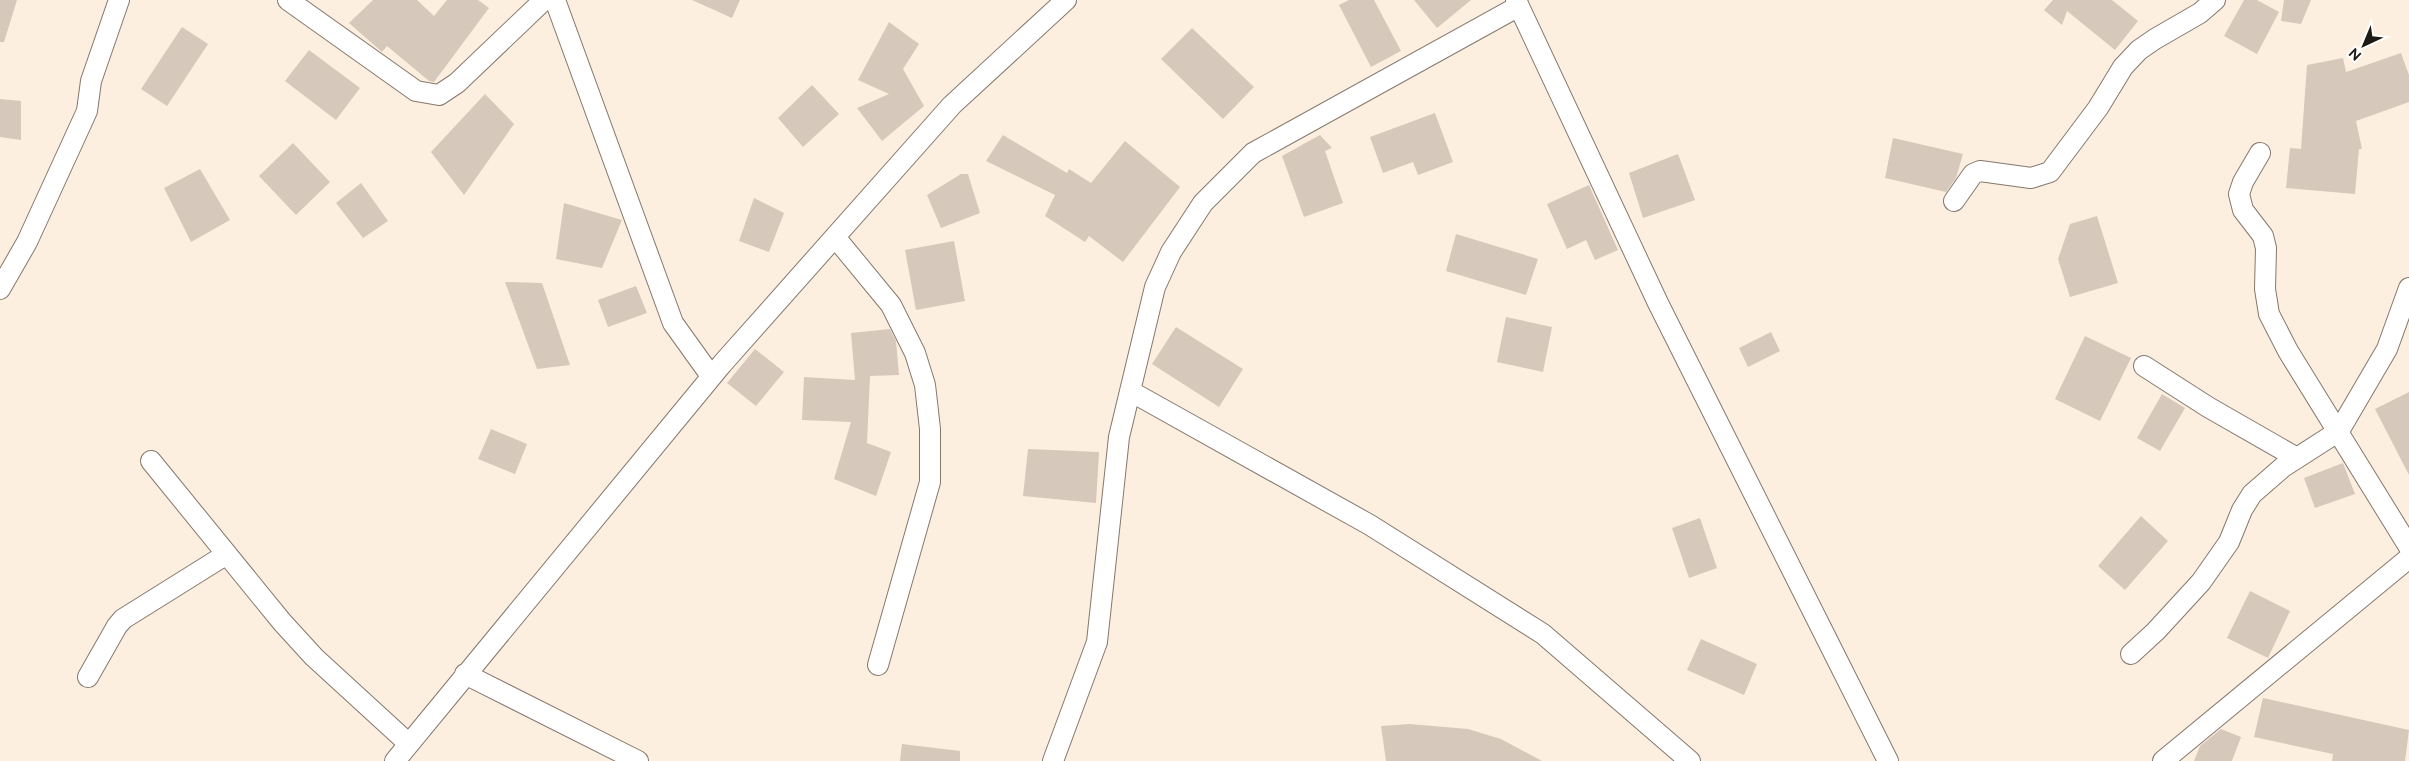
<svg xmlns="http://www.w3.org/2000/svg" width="2409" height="761" font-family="Raleway,sans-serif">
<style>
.building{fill:#d6c8ba}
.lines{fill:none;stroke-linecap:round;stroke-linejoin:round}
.street-casing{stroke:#85786c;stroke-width:22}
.street{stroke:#fff;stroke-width:20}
</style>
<rect width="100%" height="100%" fill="#fdefe0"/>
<path class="building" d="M 0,0 L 17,0 L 4,42 L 0,42 Z
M 373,0 L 417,0 L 434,16 L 447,0 L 478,0 L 489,8 L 434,82 L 429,81 L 387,46 L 382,52 L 349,23 Z
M 692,0 L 740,0 L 732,18 Z
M 1349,0 L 1374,0 L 1401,51 L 1371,67 L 1339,5 Z
M 1414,0 L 1471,0 L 1437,28 Z
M 2053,0 L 2112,0 L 2138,21 L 2115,50 L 2067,11 L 2062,25 L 2044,10 Z
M 2244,0 L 2257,0 L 2279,12 L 2257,54 L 2224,36 Z
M 2284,0 L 2311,0 L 2301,24 L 2281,21 Z
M 889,22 L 919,44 L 903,69 L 924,106 L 882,141 L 857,108 L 889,94 L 858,80 Z
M 182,27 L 208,44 L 167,106 L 141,89 Z
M 1192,28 L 1254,87 L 1223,119 L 1161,59 Z
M 309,50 L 360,88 L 336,120 L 285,81 Z
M 2401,53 L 2409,75 L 2409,102 L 2356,121 L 2362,149 L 2359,149 L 2355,194 L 2286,188 L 2290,148 L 2301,149 L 2307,65 L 2343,58 L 2346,72 Z
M 812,85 L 839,114 L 803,147 L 778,118 Z
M 485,94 L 514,124 L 464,195 L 431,152 Z
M 0,99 L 21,101 L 21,140 L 0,137 Z
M 1435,113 L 1453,162 L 1418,175 L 1413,162 L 1383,173 L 1370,137 Z
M 1003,135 L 1067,173 L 1069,169 L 1091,183 L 1125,141 L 1180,187 L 1123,262 L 1089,236 L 1085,242 L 1045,216 L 1055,195 L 986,161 Z
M 1320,135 L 1332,148 L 1325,151 L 1343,203 L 1304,217 L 1282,156 Z
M 1893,138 L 1963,154 L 1956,178 L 1946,192 L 1885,178 Z
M 293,143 L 330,182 L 296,215 L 259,176 Z
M 1678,154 L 1695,200 L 1643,218 L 1629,173 Z
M 200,169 L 230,220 L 191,242 L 164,188 Z
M 961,174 L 968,174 L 980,213 L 941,228 L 927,195 Z
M 361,183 L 388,221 L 363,238 L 336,203 Z
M 1589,185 L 1618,250 L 1595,260 L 1586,240 L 1567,249 L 1547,204 Z
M 754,198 L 784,213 L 769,252 L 739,241 Z
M 564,203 L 622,220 L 602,268 L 556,259 Z
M 2097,216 L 2118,283 L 2070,297 L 2058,259 L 2070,224 Z
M 1456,234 L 1538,259 L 1526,295 L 1446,271 Z
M 954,241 L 965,301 L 916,310 L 905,250 Z
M 505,282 L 542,283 L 570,365 L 537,369 Z
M 636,286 L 647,313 L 608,327 L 598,300 Z
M 1506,317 L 1552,327 L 1543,372 L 1497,362 Z
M 1176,327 L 1243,369 L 1219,407 L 1152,364 Z
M 890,329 L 896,341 L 899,375 L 870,376 L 867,443 L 891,452 L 876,496 L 834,479 L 851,422 L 802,420 L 804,377 L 855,380 L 851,333 Z
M 1771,332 L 1780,351 L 1748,367 L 1739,348 Z
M 2085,336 L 2131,358 L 2100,421 L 2055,399 Z
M 755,349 L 784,372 L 756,406 L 727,383 Z
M 2409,392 L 2409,475 L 2375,409 Z
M 2162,394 L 2185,408 L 2160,451 L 2137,438 Z
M 491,429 L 527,444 L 515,474 L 478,459 Z
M 1028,449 L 1099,452 L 1096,503 L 1023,496 Z
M 2343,463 L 2355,494 L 2315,508 L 2304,478 Z
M 2141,516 L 2168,541 L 2125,590 L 2098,566 Z
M 1700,518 L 1717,568 L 1689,578 L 1672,528 Z
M 2250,591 L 2290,611 L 2268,658 L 2227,638 Z
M 1701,639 L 1757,664 L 1744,695 L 1687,670 Z
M 2263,698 L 2409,730 L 2405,761 L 2332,761 L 2333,754 L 2254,737 Z
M 1409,724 L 1468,729 L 1501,739 L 1542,761 L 1386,761 L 1381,726 Z
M 2221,729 L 2241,737 L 2232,761 L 2194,761 L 2200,746 Z
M 902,744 L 960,751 L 960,761 L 900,761 Z"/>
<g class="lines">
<g class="street-casing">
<path id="street" d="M 288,0 L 416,91 L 439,95 L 457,83 L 544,0
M 555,0 L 673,323 L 711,376
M 1516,0 L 1658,303 L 1888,761
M 2260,153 L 2243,182 L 2239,194 L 2243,210 L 2263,236 L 2266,248 L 2265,289 L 2269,314 L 2288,351 L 2409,547
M 1954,201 L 1973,174 L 1980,171 L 2031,178 L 2050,172 L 2098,108 L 2123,67 L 2139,50 L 2155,39 L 2200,13 L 2215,0
M 835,237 L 891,305 L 915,353 L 925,385 L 930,429 L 930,482 L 878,665
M 0,289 L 27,242 L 87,111 L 91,81 L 119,0
M 2144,366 L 2208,407 L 2297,458
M 1130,391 L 1370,525 L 1543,634 L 1690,761
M 151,461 L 282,622 L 314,657 L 409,744
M 2131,654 L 2156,631 L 2201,582 L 2229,542 L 2242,510 L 2252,494 L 2283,467 L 2339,431 L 2387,349 L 2409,288
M 465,674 L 638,761
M 88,677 L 117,626 L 123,619 L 227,554
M 395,761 L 722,364 L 952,105 L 1066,0
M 1053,761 L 1097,642 L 1119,437 L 1155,287 L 1171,252 L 1203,203 L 1253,153 L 1519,6
M 2163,761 L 2409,558"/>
</g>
<use href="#street" class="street"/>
</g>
<g transform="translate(2364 45) rotate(224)" stroke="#ffffff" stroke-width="4" paint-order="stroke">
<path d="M0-4L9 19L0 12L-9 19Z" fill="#1d1913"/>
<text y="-8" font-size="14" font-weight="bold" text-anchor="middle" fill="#1d1913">N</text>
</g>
</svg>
